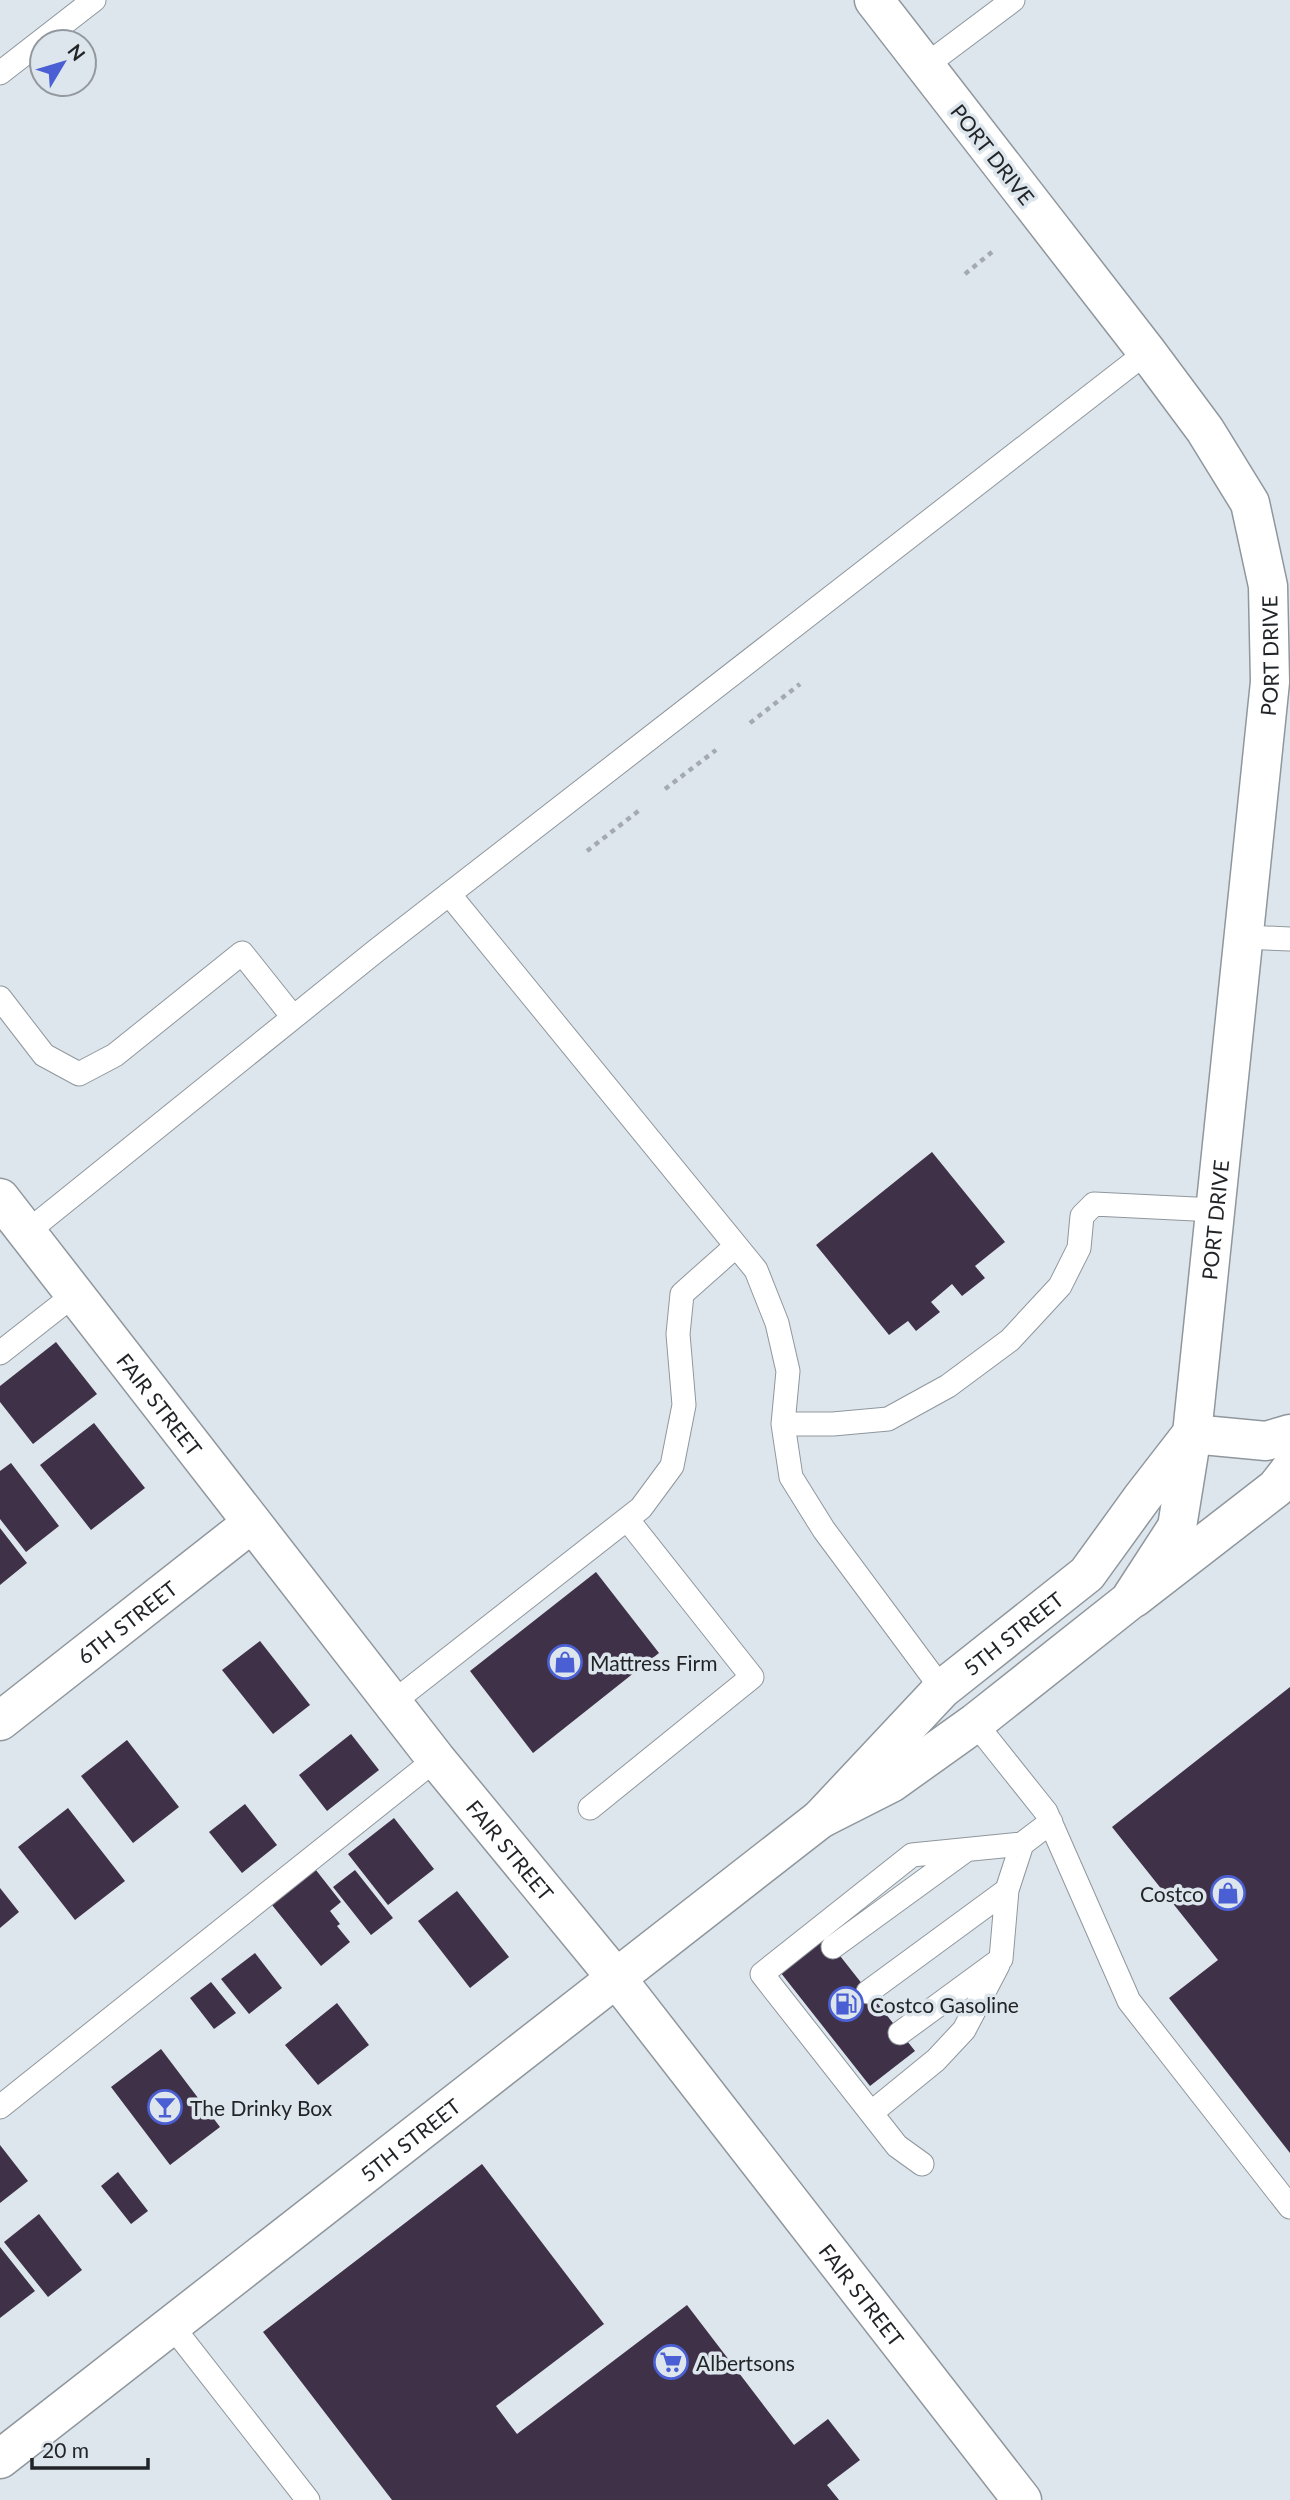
<svg xmlns="http://www.w3.org/2000/svg" width="1290" height="2500" font-family="Lato,sans-serif">
<style>
.building{fill:#3f3147}
.lines{fill:none;stroke-linecap:round;stroke-linejoin:round}
.service-casing{stroke:#8f979d;stroke-width:25}
.minor-casing{stroke:#8f979d;stroke-width:41}
.tertiary-casing{stroke:#8f979d;stroke-width:41}
.path{stroke:#a4aab0;stroke-width:4.5;stroke-dasharray:5 5;stroke-linecap:butt}
.service{stroke:#fff;stroke-width:23}
.minor{stroke:#fff;stroke-width:38}
.tertiary{stroke:#fff;stroke-width:38}
.labels{text-anchor:middle;dominant-baseline:central;stroke-width:7;stroke-linejoin:round;paint-order:stroke}
.street-label{font-size:21px;fill:#222528;stroke:#dee6ed}
.poi-label{font-size:21px;fill:#222528;stroke:#dee6ed;text-anchor:start}
</style>
<rect width="100%" height="100%" fill="#dee6ed"/>
<path class="building" d="M 932,1152 L 1005,1242 L 975,1266 L 985,1278 L 962,1296 L 952,1284 L 931,1302 L 940,1312 L 916,1331 L 908,1321 L 889,1335 L 816,1245 Z
M 56,1342 L 97,1394 L 33,1444 L 0,1402 L 0,1386 Z
M 94,1423 L 145,1488 L 91,1530 L 40,1465 Z
M 11,1463 L 59,1526 L 26,1552 L 0,1519 L 0,1471 Z
M 0,1528 L 27,1563 L 0,1585 Z
M 596,1572 L 659,1653 L 533,1753 L 470,1671 Z
M 260,1641 L 310,1705 L 273,1734 L 222,1670 Z
M 1290,1687 L 1290,2153 L 1169,1998 L 1218,1960 L 1112,1827 Z
M 351,1734 L 379,1770 L 327,1811 L 299,1775 Z
M 127,1740 L 179,1807 L 133,1843 L 81,1776 Z
M 245,1804 L 277,1845 L 242,1873 L 209,1832 Z
M 68,1808 L 125,1881 L 75,1920 L 18,1847 Z
M 394,1818 L 434,1869 L 388,1905 L 348,1854 Z
M 312,1865 L 341,1902 L 330,1911 L 340,1924 L 337,1926 L 350,1942 L 321,1966 L 268,1900 Z
M 355,1870 L 393,1918 L 371,1935 L 333,1887 Z
M 0,1888 L 19,1912 L 0,1928 Z
M 457,1891 L 509,1957 L 470,1988 L 418,1921 Z
M 822,1933 L 915,2051 L 870,2086 L 777,1968 Z
M 255,1953 L 282,1988 L 249,2014 L 221,1979 Z
M 211,1982 L 236,2013 L 214,2029 L 190,1998 Z
M 337,2003 L 369,2045 L 318,2085 L 285,2045 Z
M 161,2049 L 220,2127 L 170,2165 L 111,2087 Z
M 0,2145 L 28,2181 L 0,2203 Z
M 482,2164 L 604,2324 L 496,2406 L 517,2434 L 687,2305 L 794,2445 L 828,2419 L 860,2460 L 827,2485 L 839,2500 L 392,2500 L 263,2332 Z
M 118,2172 L 148,2211 L 131,2224 L 101,2186 Z
M 39,2214 L 82,2270 L 48,2297 L 4,2242 Z
M 0,2247 L 35,2291 L 0,2318 Z"/>
<g class="lines">
<g class="service-casing">
<path id="service" d="M 925,66 L 1013,0
M 0,73 L 94,0
M 449,894 L 756,1270 L 777,1323 L 788,1371 L 783,1424 L 791,1477 L 824,1530 L 942,1689
M 1244,937 L 1290,939
M 0,998 L 44,1055 L 79,1074 L 115,1055 L 242,953 L 293,1017
M 27,1232 L 377,950 L 1147,352
M 0,1353 L 75,1294
M 783,1424 L 833,1424 L 888,1419 L 948,1386 L 1010,1340 L 1060,1286 L 1079,1248 L 1082,1216 L 1094,1204 L 1215,1210
M 392,1703 L 641,1508 L 672,1466 L 684,1405 L 678,1334 L 682,1294 L 736,1246
M 975,1723 L 1046,1812 L 1129,2001 L 1290,2207
M 590,1808 L 752,1677 L 627,1519
M 833,1947 L 965,1851
M 868,1992 L 1007,1890
M 900,2033 L 1001,1959 L 1007,1890 L 1022,1844
M 0,2107 L 436,1759
M 871,2113 L 936,2060 L 964,2030 L 998,1965
M 922,2164 L 897,2146 L 762,1974 L 912,1855 L 1022,1844 L 1051,1822
M 172,2326 L 308,2500"/>
</g>
<g class="minor-casing">
<g id="minor">
<path d="M 1192,1434 L 1266,1441 L 1290,1434"/>
<path d="M 1134,1598 L 1276,1488 L 1290,1470"/>
<path id="s1" d="M 0,1721 L 252,1523"/>
</g>
</g>
<g class="tertiary-casing">
<g id="tertiary">
<path id="s2" d="M 0,1198 L 436,1759 L 617,1979 L 1022,2500"/>
<path id="s3" d="M 820,1819 L 891,1783 L 975,1723 L 1129,1601 L 1177,1527 L 1192,1434 L 1270,682 L 1268,586 L 1250,503 L 1205,430 L 1147,352 L 874,0"/>
<path id="s4" d="M 0,2459 L 820,1819 L 942,1689 L 1087,1574 L 1142,1498 L 1190,1436"/>
</g>
</g>
<path class="path" d="M 965,274 L 992,252
M 750,723 L 800,684
M 665,789 L 716,750
M 587,851 L 641,809"/>
<use href="#service" class="service"/>
<use href="#minor" class="minor"/>
<use href="#tertiary" class="tertiary"/>
</g>
<defs>
<g id="shop-ring" transform="scale(1.75)"><circle r="9.5" fill="#dee6ed" stroke="#4a5fd3" stroke-width="1.5"/><path d="M-5-2.5h2.3a2.7 3.5 0 0 1 5.4 0H5L5.5 6h-11ZM-1.5-2.5h3a1.5 2.3 0 0 0-3 0Z" fill="#4a5fd3"/></g>
<g id="fuel-ring" transform="scale(1.75)"><circle r="9.5" fill="#dee6ed" stroke="#4a5fd3" stroke-width="1.5"/><path d="M-5.5-6h7V0h2V4h1.3V-2.5L3-4.5l.8-.8L6-3V5H2.5V1h-1V6h-7ZM-4.2-4.7v3.2H.2V-4.7Z" fill="#4a5fd3"/></g>
<g id="bar-ring" transform="scale(1.75)"><circle r="9.5" fill="#dee6ed" stroke="#4a5fd3" stroke-width="1.5"/><path d="M-6-5H6L.8 .8V4.5H3.5V6h-7V4.5H-.8V.8Z" fill="#4a5fd3"/></g>
<g id="supermarket-ring" transform="scale(1.75)"><circle r="9.5" fill="#dee6ed" stroke="#4a5fd3" stroke-width="1.5"/><path d="M-6-5.5h2.5l.6 2H6L4.5 2H-2.5L-4.4-4H-6ZM-1.5 3.2a1.3 1.3 0 1 0 .1 0ZM3 3.2a1.3 1.3 0 1 0 .1 0Z" fill="#4a5fd3"/></g>
</defs>
<g fill-rule="evenodd">
<use href="#shop-ring" x="565" y="1662"/>
<use href="#shop-ring" x="1228" y="1893"/>
<use href="#fuel-ring" x="846" y="2004"/>
<use href="#bar-ring" x="165" y="2107"/>
<use href="#supermarket-ring" x="671" y="2362"/>
</g>
<g class="labels">
<g class="street-label">
<text transform="translate(993 154) rotate(52)">PORT DRIVE</text>
<text stroke="none"><textPath href="#s3" startOffset="1344">PORT DRIVE</textPath></text>
<text stroke="none"><textPath href="#s3" startOffset="777">PORT DRIVE</textPath></text>
<text stroke="none"><textPath href="#s2" startOffset="261">FAIR STREET</textPath></text>
<text stroke="none"><textPath href="#s1" startOffset="161">6TH STREET</textPath></text>
<text stroke="none"><textPath href="#s4" startOffset="1309">5TH STREET</textPath></text>
<text stroke="none"><textPath href="#s2" startOffset="828">FAIR STREET</textPath></text>
<text stroke="none"><textPath href="#s4" startOffset="520">5TH STREET</textPath></text>
<text stroke="none"><textPath href="#s2" startOffset="1395">FAIR STREET</textPath></text>
</g>
<g class="poi-label">
<text x="590" y="1662">Mattress Firm</text>
<text x="1204" y="1893" text-anchor="end">Costco</text>
<text x="870" y="2004">Costco Gasoline</text>
<text x="190" y="2107">The Drinky Box</text>
<text x="696" y="2362">Albertsons</text>
</g>
</g>
<g transform="translate(63 63) rotate(52)"><circle r="33" fill="#dee6ed" stroke="#93999e" stroke-width="2"/>
<path d="M0-5L12 26L0 18L-12 26Z" fill="#4a5fd3"/>
<text y="-10" font-size="19" font-weight="bold" text-anchor="middle" fill="#222528">N</text>
</g>
<path d="M32 2458v10h116v-10" fill="none" stroke="#222528" stroke-width="3.5"/>
<text x="42" y="2458" font-size="21" fill="#222528" stroke="#dee6ed" stroke-width="5" paint-order="stroke">20 m</text>
</svg>
